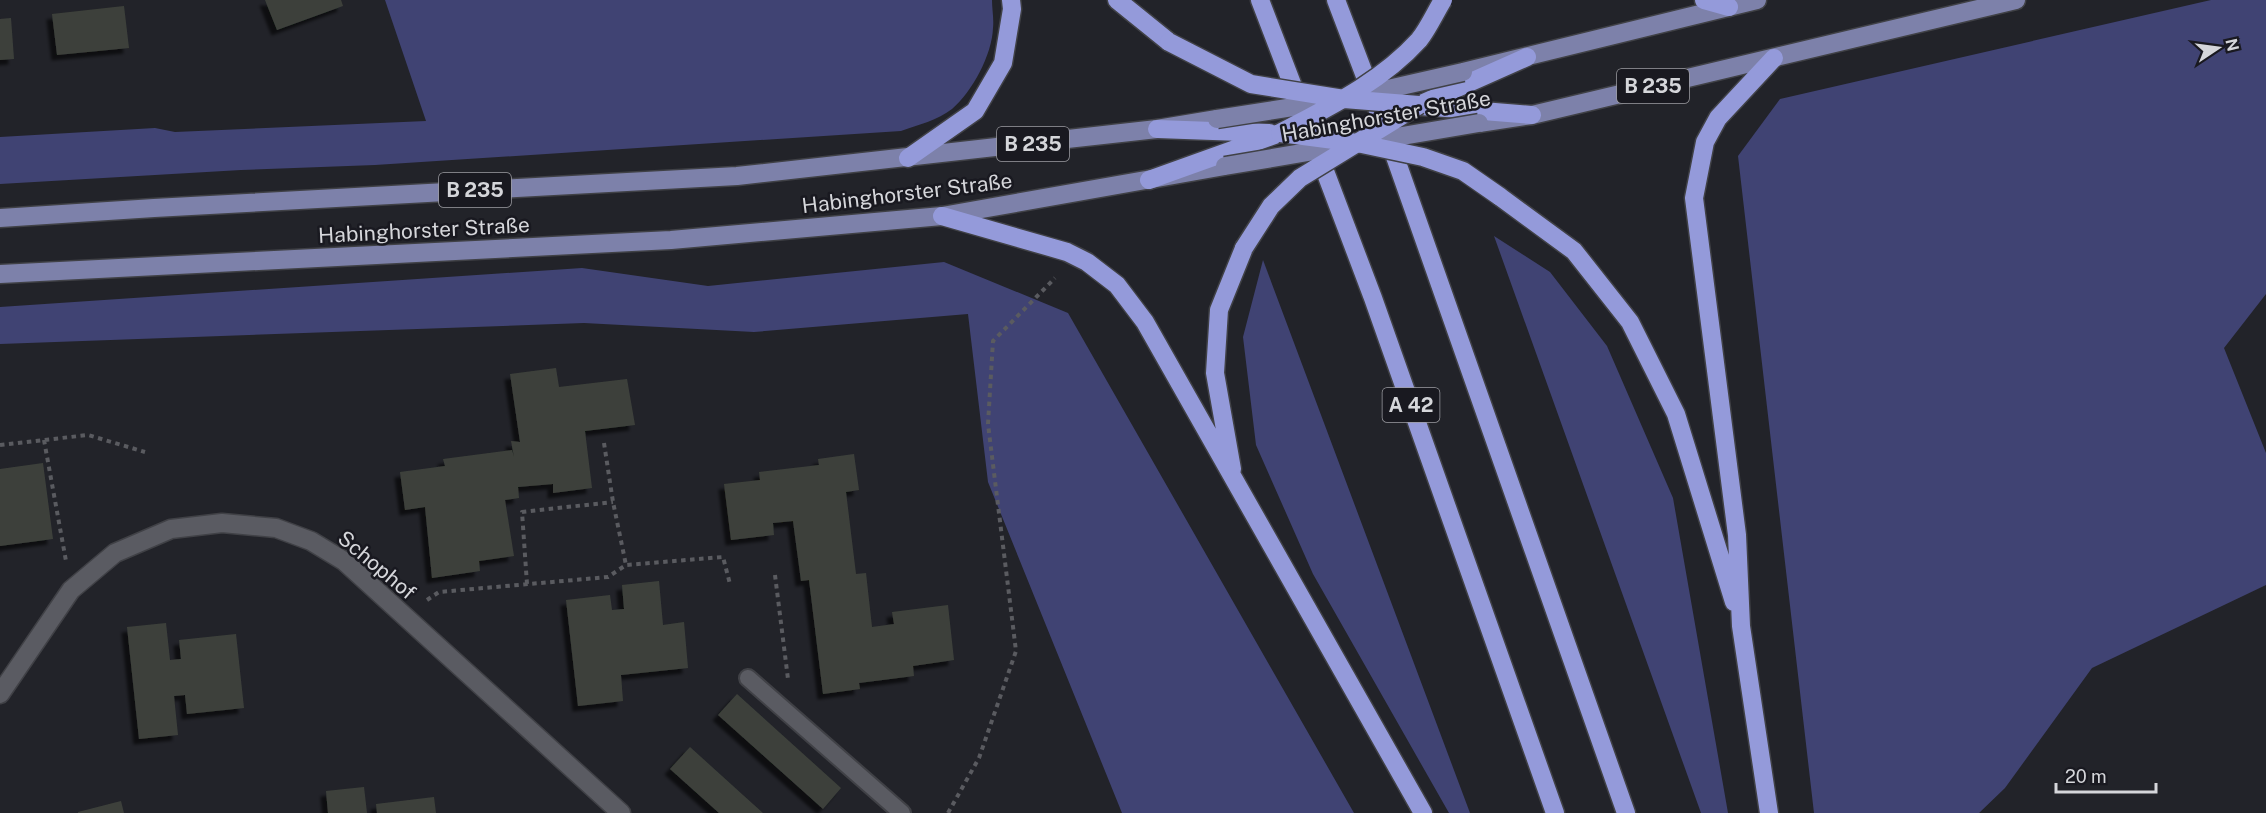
<svg xmlns="http://www.w3.org/2000/svg" width="2266" height="813" font-family="'Public Sans',sans-serif">
<style>
.green{fill:#404373}
.building{fill:#3d413b;filter:url(#shadow)}
.lines{fill:none;stroke-linecap:round;stroke-linejoin:round}
.lane-casing{stroke:#404146;stroke-width:20}
.street-casing{stroke:#404146;stroke-width:21}
.primary-casing{stroke:#404146;stroke-width:21}
.highway-casing{stroke:#404146;stroke-width:21}
.path{stroke:#5a5b60;stroke-width:4;stroke-dasharray:4.5 4.5;stroke-linecap:butt}
.lane{stroke:#5a5b62;stroke-width:16}
.street{stroke:#5a5b62;stroke-width:18}
.primary{stroke:#7d81aa;stroke-width:18}
.highway{stroke:#949ada;stroke-width:18}
.primary-bridge-casing{stroke:#404146;stroke-width:21;stroke-linecap:butt}
.highway-bridge-casing{stroke:#404146;stroke-width:21;stroke-linecap:butt}
.primary-bridge{stroke:#7d81aa;stroke-width:18}
.highway-bridge{stroke:#949ada;stroke-width:18}
.labels{text-anchor:middle;dominant-baseline:central;stroke-width:5;stroke-linejoin:round;paint-order:stroke}
.shield{fill:#191920;stroke:#9d9da2;stroke-width:1.5}
.shield-label{font-size:20px;font-weight:bold;fill:#d5d6da}
.street-label{font-size:21px;fill:#d5d6da;stroke:#191920}
</style>
<defs>
<filter id="shadow"><feDropShadow dx="-5.5" dy="5.5" stdDeviation="1.5" flood-color="#0009"/></filter>
</defs>
<rect width="100%" height="100%" fill="#222329"/>
<path class="green" d="M 385,0 L 992,0 C 992,9 994,19 993,28 C 992,55 972,92 952,109 C 938,120 918,125 901,131 L 375,165 L 241,170 L 0,184 L 0,137 L 155,128 L 175,132 L 426,121 Z
M 2211,0 L 2266,0 L 2266,294 L 2224,348 L 2266,453 L 2266,585 L 2092,668 L 2005,788 L 1979,813 L 1814,813 L 1738,156 L 1780,99 Z
M 1494,236 L 1550,272 L 1607,346 L 1673,498 L 1728,813 L 1701,813 Z
M 1263,260 L 1470,813 L 1449,813 L 1313,574 L 1256,445 L 1243,337 Z
M 944,262 L 1068,313 L 1354,813 L 1122,813 L 988,482 L 968,314 L 754,332 L 584,323 L 0,344 L 0,307 L 582,268 L 708,286 Z"/>
<path class="building" d="M 265,0 L 341,0 L 343,6 L 277,30 Z
M 124,6 L 129,48 L 57,55 L 52,14 Z
M 11,18 L 14,59 L 0,60 L 0,19 Z
M 556,368 L 559,387 L 627,379 L 635,425 L 585,431 L 592,488 L 553,493 L 553,484 L 518,487 L 519,498 L 505,500 L 514,556 L 479,561 L 480,571 L 432,578 L 425,507 L 405,510 L 400,472 L 445,466 L 443,459 L 512,450 L 514,457 L 511,441 L 520,442 L 510,374 Z
M 854,454 L 859,490 L 846,492 L 856,574 L 866,573 L 872,627 L 894,624 L 892,612 L 948,605 L 954,660 L 913,666 L 914,676 L 859,683 L 860,689 L 823,694 L 809,580 L 801,581 L 793,521 L 773,523 L 774,535 L 731,540 L 724,484 L 760,480 L 759,472 L 819,465 L 818,459 Z
M 43,463 L 53,539 L 0,546 L 0,469 Z
M 659,581 L 663,625 L 684,622 L 688,668 L 621,675 L 623,701 L 578,706 L 566,600 L 610,595 L 612,610 L 624,609 L 622,585 Z
M 166,623 L 170,660 L 181,659 L 179,640 L 236,634 L 244,708 L 187,714 L 185,695 L 174,696 L 178,735 L 139,739 L 127,627 Z
M 737,694 L 841,788 L 823,809 L 718,715 Z
M 690,747 L 743,795 L 763,813 L 719,813 L 670,769 Z
M 364,787 L 367,813 L 328,813 L 326,791 Z
M 434,797 L 436,813 L 377,813 L 376,804 Z
M 121,801 L 124,813 L 78,813 L 78,812 Z"/>
<g class="lines">
<g class="lane-casing">
<path id="lane" d="M 748,678 L 902,813"/>
</g>
<g class="street-casing">
<path id="street" d="M 0,694 L 71,590 L 115,553 L 171,529 L 222,523 L 276,528 L 311,541 L 344,561 L 621,813"/>
</g>
<g class="primary-casing">
<path id="primary" d="M 1463,72 L 1757,0
M 1479,123 L 1532,115 L 2016,0
M 0,218 L 154,208 L 737,176 L 1157,129 L 1217,119
M 0,274 L 671,240 L 942,216 L 1225,166"/>
</g>
<g class="highway-casing">
<path id="highway" d="M 1117,0 L 1169,42
M 1260,0 L 1299,102
M 1336,0 L 1387,134 L 1626,813
M 1704,0 L 1729,7
M 1419,105 L 1527,57
M 1421,106 L 1532,115
M 1157,129 L 1269,133
M 1317,150 L 1373,298 L 1555,813
M 908,158 L 975,111 L 1003,63 L 1012,9 L 1011,0
M 1149,180 L 1280,133
M 1499,196 L 1574,251 L 1630,322 L 1676,414 L 1734,602
M 942,216 L 1067,252 L 1087,262 L 1117,285 L 1145,322 L 1423,813
M 1232,469 L 1215,373 L 1219,310 L 1244,248
M 1769,813 L 1741,626 L 1737,535 L 1694,198 L 1705,142 L 1718,118 L 1774,58"/>
</g>
<path class="path" d="M 44,440 L 66,561
M 604,443 L 613,502 L 626,565
M 0,445 L 88,435 L 145,452
M 775,575 L 788,679
M 527,584 L 522,512 L 613,502
M 427,600 L 439,592 L 608,577 L 626,565 L 723,557 L 730,584
M 948,813 L 979,758 L 1016,651 L 988,424 L 993,341 L 1055,278"/>
<use href="#lane" class="lane"/>
<use href="#street" class="street"/>
<use href="#primary" class="primary"/>
<use href="#highway" class="highway"/>
<g class="primary-bridge-casing">
<path id="primary-bridge" d="M 1217,119 L 1344,99 L 1463,72
M 1225,166 L 1479,123"/>
</g>
<g class="highway-bridge-casing">
<path id="highway-bridge" d="M 1169,42 L 1251,84 L 1344,99 L 1419,105
M 1280,133 L 1357,143 L 1423,157 L 1463,171 L 1499,196
M 1280,133 C 1329,107 1381,82 1419,40 C 1428,29 1435,13 1443,0
M 1244,248 L 1271,206 L 1300,178 L 1419,105"/>
</g>
<use href="#primary-bridge" class="primary-bridge"/>
<use href="#highway-bridge" class="highway-bridge"/>
</g>
<g class="labels">
<g class="shield">
<rect x="1617" y="69" width="72" height="34" rx="4.5"/>
<rect x="997" y="127" width="72" height="34" rx="4.5"/>
<rect x="439" y="173" width="72" height="34" rx="4.5"/>
<rect x="1382.5" y="388" width="57" height="34" rx="4.5"/>
</g>
<g class="shield-label">
<text x="1653" y="86">B 235</text>
<text x="1033" y="144">B 235</text>
<text x="475" y="190">B 235</text>
<text x="1411" y="405">A 42</text>
</g>
<g class="street-label">
<text transform="translate(1386 116) rotate(-10)">Habinghorster Straße</text>
<text transform="translate(907 193) rotate(-7)">Habinghorster Straße</text>
<text transform="translate(424 230) rotate(-3)">Habinghorster Straße</text>
<text transform="translate(377 565) rotate(40)">Schophof</text>
</g>
</g>
<g transform="translate(2218 48) rotate(77)" stroke="#191920" stroke-width="4.5" paint-order="stroke">
<path d="M0-4.5L10 22L0 15L-10 22Z" fill="#d5d6da"/>
<text y="-9" font-size="16" font-weight="bold" text-anchor="middle" fill="#d5d6da">N</text>
</g>
<path d="M2056 783v9h100v-9" fill="none" stroke="#d5d6da" stroke-width="3"/>
<text x="2065" y="783" font-size="18" fill="#d5d6da" stroke="#191920" stroke-width="4.5" paint-order="stroke">20 m</text>
</svg>
